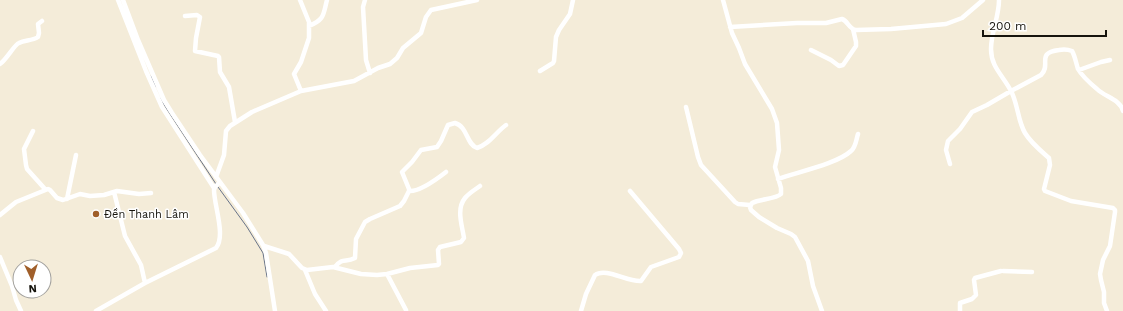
<svg xmlns="http://www.w3.org/2000/svg" width="1123" height="311" font-family="'Work Sans',sans-serif">
<style>
.lines{fill:none;stroke-linecap:round;stroke-linejoin:round}
.stream{stroke:#69748a;stroke-width:1}
.minor{stroke:#fff;stroke-width:4.5}
.poi-dot{fill:#a05f2a;stroke:#fff;stroke-width:1.5}
.labels{text-anchor:middle;dominant-baseline:central;stroke-width:3;stroke-linejoin:round;paint-order:stroke}
.poi-label{font-size:11px;fill:#16140d;stroke:#fff;text-anchor:start}
</style>
<rect width="100%" height="100%" fill="#f4ecd9"/>
<g class="lines">
<path class="stream" d="M 151,76 L 156,87
M 160,98 L 168,111 L 216,184
M 218,187 L 247,227 L 263,253 L 267,277"/>
<path class="minor" d="M 118,0 L 146,71 L 162,107 L 214,188
M 123,0 L 138,40 L 164,100 L 172,113 L 200,155 L 243,213 L 263,245 L 266,253 L 275,311
M 300,0 L 309,22 L 309,38 L 301,62 L 294,74 L 301,91
M 365,0 L 363,7 L 366,60 L 370,73
M 723,0 L 732,33 L 739,48 L 745,64 L 772,109 L 777,123 L 779,150 L 775,167 L 781,188 L 781,194 C 776,199 760,199 752,203 L 750,207 L 751,210 L 759,217 L 777,228 L 791,234 L 795,237 L 808,261 L 813,286 L 822,311
M 999,0 C 999,17 991,32 991,49 C 991,68 1004,76 1012,93 C 1018,106 1018,121 1025,133 C 1031,143 1041,151 1049,158 L 1050,165 L 1044,189 L 1045,191 L 1071,201 L 1113,208 L 1115,210 L 1115,212 L 1110,246 L 1103,260 L 1100,274 L 1101,280 L 1104,292 L 1104,303 L 1107,311
M 185,16 L 197,15 L 200,17 L 196,38 L 195,51 L 218,56 L 219,57 L 220,72 L 229,87 L 235,122
M 309,26 C 325,19 323,15 327,0
M 730,27 L 797,23 L 826,23 L 842,19 C 848,21 849,29 856,30 L 891,29 L 946,24 L 962,18 L 983,0
M 811,50 L 831,60 L 839,66 L 843,65 L 856,46 L 856,42 L 853,29
M 0,64 C 7,59 14,45 19,43 C 25,40 32,41 38,37 L 39,33 L 38,24 L 42,21
M 1079,70 L 1101,62 L 1110,60
M 540,71 L 553,63 L 554,61 L 556,37 L 559,30 L 570,14 L 573,0
M 686,107 L 698,157 L 701,165 L 735,202 L 738,204 L 750,205
M 33,131 L 24,149 L 26,165 L 27,169 L 45,189
M 950,164 L 946,150 L 948,141 L 960,129 L 972,112 L 987,105 L 1011,91 L 1041,75 C 1052,65 1035,53 1059,50 C 1064,49 1067,49 1072,51 C 1075,56 1076,63 1078,69 C 1082,76 1091,84 1097,89 C 1105,97 1120,99 1123,111
M 216,177 L 224,155 L 226,131 L 230,126 L 252,112 L 301,91 L 354,81 L 378,68 L 390,64 L 397,58 L 403,48 L 421,33 L 426,17 L 431,10 L 477,0
M 778,179 C 797,172 837,164 851,151 C 856,147 856,140 858,134
M 409,191 C 420,192 437,179 446,172
M 114,192 L 125,236 L 141,265 L 145,283
M 67,199 L 76,155
M 0,215 L 16,202 L 48,189 L 50,190 L 57,198 L 63,200 L 80,194 L 90,196 L 104,195 L 117,191 L 139,194 L 151,193
M 264,246 L 289,254 L 302,268 L 307,270 L 333,267 L 361,274 L 377,275 L 387,274 L 410,268 L 438,265 L 439,264 L 438,250 L 440,247 L 461,242 L 464,238 C 462,225 456,209 465,198 C 469,193 476,189 480,186
M 0,257 L 12,286 L 16,300 L 21,311
M 335,267 C 343,257 345,263 355,258 L 356,239 L 365,222 L 370,219 L 400,206 L 404,201 L 409,191 L 409,189 L 402,172 L 412,162 L 421,150 L 437,147 L 441,141 L 448,125 L 455,123 C 468,127 466,144 477,148 C 490,144 496,132 506,125
M 305,270 L 315,294 L 326,311
M 1003,271 L 1032,272
M 387,274 L 406,310
M 96,311 L 145,283 L 216,248 C 226,236 214,205 214,190 L 215,187 L 220,182
M 581,311 L 586,294 L 595,275 C 606,267 627,282 641,281 L 651,267 L 679,257 L 681,253 L 679,249 L 630,191
M 960,311 L 960,303 L 972,299 L 976,295 L 974,280 L 975,278 L 1001,271"/>
</g>
<circle class="poi-dot" cx="96" cy="214" r="4"/>
<g class="labels">
<g class="poi-label">
<text x="104" y="214">Đền Thanh Lâm</text>
</g>
</g>
<g transform="translate(32 279) rotate(176)"><circle r="19" fill="#ffffff" stroke="#a2a19e"/>
<path d="M0-3L7 15L0 10L-7 15Z" fill="#a05f2a"/>
<text y="-6" font-size="11" font-weight="bold" text-anchor="middle" fill="#16140d">N</text>
</g>
<path d="M983 30v6h123v-6" fill="none" stroke="#16140d" stroke-width="2"/>
<text x="989" y="30" font-size="12" fill="#16140d" stroke="#ffffff" stroke-width="3" paint-order="stroke">200 m</text>
</svg>
